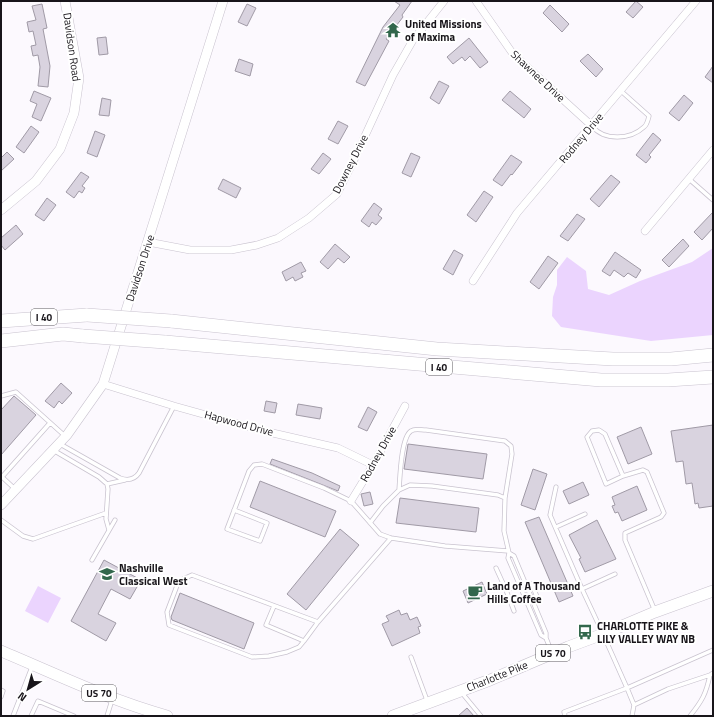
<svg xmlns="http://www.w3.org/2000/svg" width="714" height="717" font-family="'Titillium Web',sans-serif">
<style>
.green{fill:#ebd4fe}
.building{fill:#d9d3df;stroke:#a09aa6}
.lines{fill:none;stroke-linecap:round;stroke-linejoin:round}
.service-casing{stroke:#c9c3cf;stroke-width:5}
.minor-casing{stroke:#c9c3cf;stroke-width:8}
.tertiary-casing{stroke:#c9c3cf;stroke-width:10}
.primary-casing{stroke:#c9c3cf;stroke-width:12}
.motorway-casing{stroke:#c9c3cf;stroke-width:14}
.service{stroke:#fff;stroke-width:3.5}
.minor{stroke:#fff;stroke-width:7}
.tertiary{stroke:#fff;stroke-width:9}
.primary{stroke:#fff;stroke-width:11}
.motorway{stroke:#fff;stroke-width:13}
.motorway-bridge-casing{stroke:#c9c3cf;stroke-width:14;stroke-linecap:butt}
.motorway-bridge{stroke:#fff;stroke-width:13}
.labels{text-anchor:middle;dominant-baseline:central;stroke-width:4;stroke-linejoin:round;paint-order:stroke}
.shield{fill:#fff;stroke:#5d5b5f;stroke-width:1}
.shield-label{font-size:10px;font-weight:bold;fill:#18151a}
.poi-label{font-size:11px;font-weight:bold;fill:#18151a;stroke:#fff;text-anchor:start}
.street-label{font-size:11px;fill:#18151a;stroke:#fff}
</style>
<rect width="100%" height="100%" fill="#fcf9fe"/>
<path class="green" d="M 713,248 L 713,335 L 651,341 L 561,327 L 552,316 L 553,297 L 557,285 L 557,270 L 567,257 L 586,271 L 588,289 L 609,295 L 640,281 L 692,262 Z
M 38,586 L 61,598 L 48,623 L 25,611 Z"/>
<path class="building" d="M 394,1 L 412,1 L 402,15 L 403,17 L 386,39 L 389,41 L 365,86 L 356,82 L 383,27 L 400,5 Z
M 636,1 L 643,7 L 633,18 L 626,12 Z
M 42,4 L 47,28 L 43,29 L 50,66 L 48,87 L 38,86 L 40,67 L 38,55 L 33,56 L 31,46 L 36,45 L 33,31 L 29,32 L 27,22 L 36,20 L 32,6 Z
M 247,4 L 256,8 L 247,26 L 238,22 Z
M 550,5 L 569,24 L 562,32 L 543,13 Z
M 106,37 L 108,54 L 99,55 L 97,38 Z
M 469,38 L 488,62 L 480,68 L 470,56 L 465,61 L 462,57 L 453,64 L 447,57 Z
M 588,54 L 603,69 L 596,77 L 580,61 Z
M 239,59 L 253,64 L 250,76 L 235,71 Z
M 713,66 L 713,83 L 705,77 Z
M 439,81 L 449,86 L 439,104 L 430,98 Z
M 34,91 L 51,98 L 41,121 L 32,117 L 37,104 L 30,101 Z
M 510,91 L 531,109 L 524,118 L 502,100 Z
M 684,95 L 693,103 L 679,121 L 669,113 Z
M 102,98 L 111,100 L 109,116 L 99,115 Z
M 338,121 L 348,126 L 338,144 L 328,139 Z
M 31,126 L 39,132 L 24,153 L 16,147 Z
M 95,131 L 105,135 L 97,157 L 87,153 Z
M 653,133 L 661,140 L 649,155 L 651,157 L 646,163 L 636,155 Z
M 7,152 L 14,159 L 1,171 L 1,158 Z
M 323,153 L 331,159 L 319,174 L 311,169 Z
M 411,153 L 420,157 L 411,177 L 402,173 Z
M 511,155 L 522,162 L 512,175 L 511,174 L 502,186 L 493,180 Z
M 81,172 L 89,177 L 82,186 L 85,188 L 82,193 L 79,191 L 74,198 L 66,192 Z
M 611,175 L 620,182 L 599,207 L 590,199 Z
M 223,179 L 241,188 L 236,198 L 218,189 Z
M 484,191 L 493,197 L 476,222 L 467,215 Z
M 47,198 L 56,205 L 44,221 L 35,215 Z
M 374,203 L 382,209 L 378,215 L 382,218 L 376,225 L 372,222 L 369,227 L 361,221 Z
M 713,212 L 713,228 L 702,240 L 694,232 Z
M 577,214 L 585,219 L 568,241 L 560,236 Z
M 16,225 L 23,234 L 5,250 L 1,245 L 1,238 Z
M 683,239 L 689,246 L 669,267 L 662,260 Z
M 335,244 L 350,257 L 344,263 L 338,258 L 328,269 L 320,262 Z
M 454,250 L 463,255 L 453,275 L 443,269 Z
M 615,252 L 641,270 L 636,278 L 628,273 L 624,277 L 614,270 L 610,276 L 602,271 Z
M 548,256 L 558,263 L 539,289 L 530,282 Z
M 301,262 L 306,271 L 301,273 L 303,277 L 295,281 L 293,277 L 286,281 L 282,272 Z
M 61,383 L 72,393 L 62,404 L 59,401 L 54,408 L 45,401 Z
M 14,396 L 36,415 L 1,455 L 1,410 Z
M 266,401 L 277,403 L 275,413 L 264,411 Z
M 298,404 L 322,408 L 320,419 L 296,415 Z
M 368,407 L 377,412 L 367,431 L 358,427 Z
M 713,425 L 713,506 L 699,508 L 698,503 L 695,504 L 692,483 L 686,484 L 683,461 L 676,462 L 671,431 Z
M 641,427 L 652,454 L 628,464 L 617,437 Z
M 408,444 L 487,454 L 483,479 L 404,469 Z
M 272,459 L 312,473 L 340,486 L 338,491 L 270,464 Z
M 533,469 L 547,474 L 535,510 L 521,505 Z
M 260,481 L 336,511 L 325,537 L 250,507 Z
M 583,482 L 589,495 L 569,504 L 563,491 Z
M 637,486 L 647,510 L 622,521 L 618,512 L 615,513 L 612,506 L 615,505 L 612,497 Z
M 370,492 L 373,504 L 364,506 L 361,494 Z
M 400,498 L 479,508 L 476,532 L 396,523 Z
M 539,517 L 573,596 L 559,602 L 525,522 Z
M 597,520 L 616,559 L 585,572 L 579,559 L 581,558 L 569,535 Z
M 340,529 L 359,545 L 306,610 L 287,594 Z
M 104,560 L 141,580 L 130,599 L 111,589 L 98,614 L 116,623 L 106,641 L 71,621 Z
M 482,582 L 487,594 L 468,603 L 463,591 Z
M 180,593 L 254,623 L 244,649 L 172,620 L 171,617 Z
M 399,610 L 401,615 L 407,613 L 410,620 L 417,617 L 421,626 L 418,627 L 420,633 L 392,646 L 382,624 L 389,621 L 386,616 Z
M 467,708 L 474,716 L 458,716 Z"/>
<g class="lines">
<g class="service-casing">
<path id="service" d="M 592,126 C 604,141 630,140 644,127 C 647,125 648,120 649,116 L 621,91
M 689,179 L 713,200
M 1,396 L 16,392 L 65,436
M 60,444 L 120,478 C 128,481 134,480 139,473 L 174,406
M 53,450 L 99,477 L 107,484 L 108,489 L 106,519 L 109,530
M 1,476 L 15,489
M 623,476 L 605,434 L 599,430 L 592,431 L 587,437 L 606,484 L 623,476 L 643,470 L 647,472 L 664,513 L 661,517 L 625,533 L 625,540 L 655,611
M 1,478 L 50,423
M 107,484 L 125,480
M 556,487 L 550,515 L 582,589 L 603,634 L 627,688 L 564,712 L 565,716
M 399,490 C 400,477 401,437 411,431 C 415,428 421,430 426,430 L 505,441 L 511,446 L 512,454 L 505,498
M 234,510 L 267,523 L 260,541 L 227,529 L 249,471 L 254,465 L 262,464 L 324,488 L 351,501 L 380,534 L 391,538 L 445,546 L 508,551
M 1,520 L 23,536 L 33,539 L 106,513
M 370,523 L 383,506 L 399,490 L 410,485 L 432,486 L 498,495 L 505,498 L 504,531 L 509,553 L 508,558 L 541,635 L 546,638
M 556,527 L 585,514
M 509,553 L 514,556 L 546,633 L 546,638 L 552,653
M 92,560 L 115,520
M 496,568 L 506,590 L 525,583 L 532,584 L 537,597 L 534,603
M 582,589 L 615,574
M 506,590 L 514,611
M 274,606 L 266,625 L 304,641
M 318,622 L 192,575 L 183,579 L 178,583 L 167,612 L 169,625 L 252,657 L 269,656 L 287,652 L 299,647 L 304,641 L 318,622 L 391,538
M 411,657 L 428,703
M 1,690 L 3,691 L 1,697
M 462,693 L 481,716
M 634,705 L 627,688 L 713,650
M 13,716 L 32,667
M 31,716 L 38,701 L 74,716
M 107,716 L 112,700
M 632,716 L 634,705 L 668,689 L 710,675
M 690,716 C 702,701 706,694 710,675 L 713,673"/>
</g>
<g class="minor-casing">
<path id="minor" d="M 476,1 L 513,54 L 592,126
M 645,231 L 713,150
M 148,242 L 190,250 L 231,250 L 257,245 L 278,238 L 309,218 L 337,194 L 353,162 L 393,75 L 413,40 L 444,1
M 473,281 L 517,213 L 696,1
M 103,384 L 174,406 L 264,431 L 338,448 L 373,465
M 351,501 L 373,465 L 405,406"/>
</g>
<g class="tertiary-casing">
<path id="tertiary" d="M 1,210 L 36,181 L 60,149 L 74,113 L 79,78 L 65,1
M 1,505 L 67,435 L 103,384 L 223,1"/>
</g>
<g class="primary-casing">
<path id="primary" d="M 1,651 C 56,674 109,700 167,716
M 393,716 L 490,680 L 568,647 L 603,634 L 655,612 L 713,591"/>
</g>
<g class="motorway-casing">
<path id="motorway" d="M 1,321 L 87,315
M 171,321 L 437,349 L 613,359 L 671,359 L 713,355
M 1,341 L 63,334 L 83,336
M 165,342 L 601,380 L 668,380 L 713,377"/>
</g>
<use href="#service" class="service"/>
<use href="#minor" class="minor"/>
<use href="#tertiary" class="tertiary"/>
<use href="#primary" class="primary"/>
<use href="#motorway" class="motorway"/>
<g class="motorway-bridge-casing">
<path id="motorway-bridge" d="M 87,315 L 171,321
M 83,336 L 165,342"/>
</g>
<use href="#motorway-bridge" class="motorway-bridge"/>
</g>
<defs>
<g id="temple-bare" transform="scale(1.2)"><path d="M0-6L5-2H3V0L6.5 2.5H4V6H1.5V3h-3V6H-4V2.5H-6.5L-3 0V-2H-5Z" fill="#32674c" stroke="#fff" stroke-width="2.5" paint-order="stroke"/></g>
<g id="school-bare" transform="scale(1.2)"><path d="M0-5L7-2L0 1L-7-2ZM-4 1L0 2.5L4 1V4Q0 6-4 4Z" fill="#32674c" stroke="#fff" stroke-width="2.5" paint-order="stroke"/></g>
<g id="cafe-bare" transform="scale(1.2)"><path d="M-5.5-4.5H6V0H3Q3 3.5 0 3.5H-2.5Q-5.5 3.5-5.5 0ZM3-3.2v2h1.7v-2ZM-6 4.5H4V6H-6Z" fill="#32674c" stroke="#fff" stroke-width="2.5" paint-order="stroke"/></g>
<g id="bus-bare" transform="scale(1.2)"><path d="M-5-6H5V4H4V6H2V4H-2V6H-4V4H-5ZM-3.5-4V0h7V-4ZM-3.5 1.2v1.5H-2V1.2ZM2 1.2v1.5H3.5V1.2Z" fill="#32674c" stroke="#fff" stroke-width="2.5" paint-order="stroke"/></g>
</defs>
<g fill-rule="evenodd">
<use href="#temple-bare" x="393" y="30"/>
<use href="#school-bare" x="107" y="574"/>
<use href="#cafe-bare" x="475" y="592"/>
<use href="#bus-bare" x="585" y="632"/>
</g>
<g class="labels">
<g class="shield">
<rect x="31" y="309" width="26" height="16" rx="3"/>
<rect x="426" y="359" width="26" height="16" rx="3"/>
<rect x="536" y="645" width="34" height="16" rx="3"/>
<rect x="82" y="685" width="34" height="16" rx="3"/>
</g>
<g class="shield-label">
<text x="44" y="317">I 40</text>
<text x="439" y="367">I 40</text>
<text x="553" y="653">US 70</text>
<text x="99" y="693">US 70</text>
</g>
<g class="poi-label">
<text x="405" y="24">United Missions<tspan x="405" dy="13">of Maxima</tspan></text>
<text x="119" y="568">Nashville<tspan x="119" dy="13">Classical West</tspan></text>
<text x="487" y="586">Land of A Thousand<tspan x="487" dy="13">Hills Coffee</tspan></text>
<text x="597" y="626">CHARLOTTE PIKE &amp;<tspan x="597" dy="13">LILY VALLEY WAY NB</tspan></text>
</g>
<g class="street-label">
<text transform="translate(72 47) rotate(82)">Davidson Road</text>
<text transform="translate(538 76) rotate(43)">Shawnee Drive</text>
<text transform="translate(581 138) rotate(-50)">Rodney Drive</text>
<text transform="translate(350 164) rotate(-63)">Downey Drive</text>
<text transform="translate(140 268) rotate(-72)">Davidson Drive</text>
<text transform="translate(239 423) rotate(15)">Hapwood Drive</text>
<text transform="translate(378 454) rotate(-61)">Rodney Drive</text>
<text transform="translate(497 676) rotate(-22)">Charlotte Pike</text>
</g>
</g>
<rect width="714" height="717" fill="none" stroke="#18151a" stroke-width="4"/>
<g transform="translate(28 689) rotate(217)" stroke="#ffffff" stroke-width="3" paint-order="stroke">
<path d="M0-3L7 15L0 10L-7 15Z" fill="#18151a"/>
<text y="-6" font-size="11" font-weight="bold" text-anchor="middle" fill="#18151a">N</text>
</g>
</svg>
